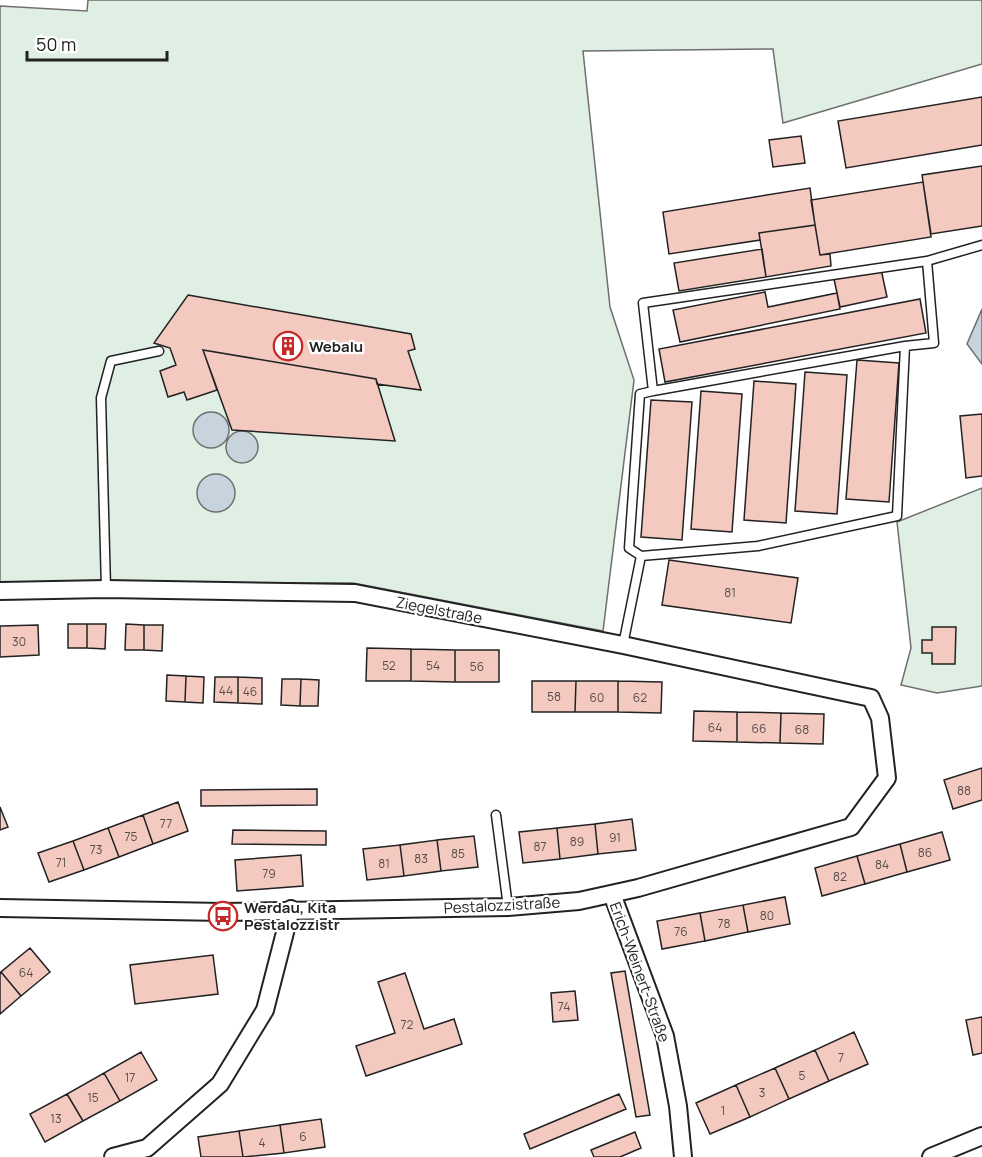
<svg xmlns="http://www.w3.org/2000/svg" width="982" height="1157" font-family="Manrope,sans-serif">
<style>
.green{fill:#e0efe3;stroke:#6f6f6f;stroke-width:1.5}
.water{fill:#c7d3dd;stroke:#6f6f6f;stroke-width:1.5}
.building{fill:#f3c9c0;stroke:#222;stroke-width:1.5}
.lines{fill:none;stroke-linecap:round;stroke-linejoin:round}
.lane-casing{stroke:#222;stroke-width:11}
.street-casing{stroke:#222;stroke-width:20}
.lane{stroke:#fff;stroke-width:8}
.street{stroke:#fff;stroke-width:16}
.labels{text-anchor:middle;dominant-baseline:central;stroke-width:4.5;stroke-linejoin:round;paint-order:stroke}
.number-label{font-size:12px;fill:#564c4a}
.poi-label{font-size:15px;font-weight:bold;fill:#222;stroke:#fff;text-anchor:start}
.street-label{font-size:15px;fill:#222;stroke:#fff}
</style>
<rect width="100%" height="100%" fill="#fff"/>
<path class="green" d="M 88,0 L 982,0 L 982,64 L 783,123 L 773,49 L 583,51 L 610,307 L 634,380 L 603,631 L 353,583 L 0,584 L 0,6 L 87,11 Z
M 982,488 L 982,686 L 937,693 L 901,685 L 911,648 L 897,522 Z"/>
<path class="water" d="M 982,309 L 982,364 L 967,344 Z
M193 430a18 18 0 1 1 36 0a18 18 0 1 1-36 0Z
M226 447a16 16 0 1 1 32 0a16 16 0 1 1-32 0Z
M197 493a19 19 0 1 1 38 0a19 19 0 1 1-38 0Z"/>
<path class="building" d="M 982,97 L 982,145 L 846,168 L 838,121 Z
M 801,136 L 805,163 L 773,167 L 769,140 Z
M 982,166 L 982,226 L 931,234 L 922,175 Z
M 923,182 L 931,237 L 820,255 L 811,200 Z
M 810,188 L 815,225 L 759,233 L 760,240 L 669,254 L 663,212 Z
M 815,225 L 820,255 L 830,254 L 831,266 L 766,277 L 759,233 Z
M 762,249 L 766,277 L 679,291 L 674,263 Z
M 881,269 L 887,297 L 840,307 L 834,279 Z
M 765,292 L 768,307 L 837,293 L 840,309 L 680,342 L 673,310 Z
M 188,295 L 411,334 L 415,349 L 408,351 L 421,390 L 377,384 L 376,379 L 203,350 L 217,390 L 187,400 L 184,392 L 168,397 L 160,371 L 176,365 L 170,348 L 154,343 Z
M 920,299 L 926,333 L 665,382 L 659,349 Z
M 203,350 L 376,379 L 395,441 L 232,430 Z
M 857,360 L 899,363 L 889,502 L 846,499 Z
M 805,372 L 847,375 L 837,514 L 795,511 Z
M 754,381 L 796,384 L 786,523 L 744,520 Z
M 701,391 L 742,394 L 732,532 L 691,529 Z
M 651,400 L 692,402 L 682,540 L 641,537 Z
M 982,414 L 982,476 L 966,478 L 960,416 Z
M 669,560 L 798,578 L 791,623 L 662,605 Z
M 68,624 L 87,624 L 87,648 L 68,648 Z
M 87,624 L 106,624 L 105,649 L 87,648 Z
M 126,624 L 144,625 L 144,650 L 125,650 Z
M 38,625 L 39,655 L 0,657 L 0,626 Z
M 144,625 L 163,625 L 162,651 L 144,650 Z
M 932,627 L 956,627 L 955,664 L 932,664 L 932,653 L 922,653 L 922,640 L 932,640 Z
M 367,648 L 411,649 L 411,681 L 366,681 Z
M 411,649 L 455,650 L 455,682 L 411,681 Z
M 455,650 L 499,650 L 499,682 L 455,682 Z
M 167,675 L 186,676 L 185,702 L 166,701 Z
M 186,676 L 204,677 L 203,703 L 185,702 Z
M 215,677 L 238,677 L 238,703 L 214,702 Z
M 238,677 L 262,678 L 262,704 L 238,703 Z
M 282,679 L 301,679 L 300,706 L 281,705 Z
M 301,679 L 319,680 L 318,706 L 300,706 Z
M 532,681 L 576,681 L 575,712 L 532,712 Z
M 576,681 L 618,681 L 618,712 L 575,712 Z
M 618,681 L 662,682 L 661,713 L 618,712 Z
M 694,711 L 737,712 L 737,742 L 693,741 Z
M 737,712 L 781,713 L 780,743 L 737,742 Z
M 781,713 L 824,714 L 823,744 L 780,743 Z
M 982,768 L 982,800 L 953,809 L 944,780 Z
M 317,789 L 317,805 L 201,806 L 201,790 Z
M 178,802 L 188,831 L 153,844 L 143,815 Z
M 0,807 L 8,827 L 0,830 Z
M 143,815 L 153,844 L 119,857 L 108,828 Z
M 632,819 L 636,850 L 598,854 L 595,824 Z
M 595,824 L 598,854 L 560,859 L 557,828 Z
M 108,828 L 119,857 L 84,870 L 73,841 Z
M 557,828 L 560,859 L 523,863 L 519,832 Z
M 233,830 L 326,831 L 326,845 L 232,844 Z
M 942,832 L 950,860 L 907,872 L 900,844 Z
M 474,836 L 478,867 L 441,871 L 437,840 Z
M 437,840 L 441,871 L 404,876 L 400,845 Z
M 73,841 L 84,870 L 49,882 L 38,853 Z
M 900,844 L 907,872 L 865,884 L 857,856 Z
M 400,845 L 404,876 L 367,880 L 363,849 Z
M 301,855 L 303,886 L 237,891 L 235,860 Z
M 857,856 L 865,884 L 822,896 L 815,868 Z
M 785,897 L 790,924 L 748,932 L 743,905 Z
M 743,905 L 748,932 L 705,941 L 700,913 Z
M 700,913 L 705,941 L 662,949 L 657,921 Z
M 30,948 L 50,972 L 21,996 L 1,972 Z
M 213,955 L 218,994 L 135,1004 L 130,965 Z
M 625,971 L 650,1115 L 636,1117 L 611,973 Z
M 1,972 L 21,996 L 0,1014 L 0,974 Z
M 405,973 L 424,1029 L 454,1019 L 462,1044 L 366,1076 L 356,1046 L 395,1033 L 378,982 Z
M 575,991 L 578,1020 L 553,1022 L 551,993 Z
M 982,1017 L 982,1053 L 973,1055 L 966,1020 Z
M 854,1032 L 868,1064 L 829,1081 L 815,1050 Z
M 815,1050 L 829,1081 L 789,1099 L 775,1068 Z
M 141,1052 L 157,1080 L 120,1101 L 104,1073 Z
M 775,1068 L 789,1099 L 750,1117 L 736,1085 Z
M 104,1073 L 120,1101 L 83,1121 L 67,1094 Z
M 736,1085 L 750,1117 L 710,1134 L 696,1103 Z
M 67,1094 L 83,1121 L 45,1142 L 30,1114 Z
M 619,1094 L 626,1109 L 530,1149 L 524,1134 Z
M 321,1119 L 325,1147 L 284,1153 L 280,1125 Z
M 280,1125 L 284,1153 L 243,1157 L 239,1131 Z
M 239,1131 L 243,1157 L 201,1157 L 198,1137 Z
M 635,1132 L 641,1148 L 620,1157 L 594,1157 L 591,1150 Z"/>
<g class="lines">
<g class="lane-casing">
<path id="lane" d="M 905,346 L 934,343 L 927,261
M 641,556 L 629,548 L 640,394 L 653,391
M 106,589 L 101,398 L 111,361 L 159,351
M 623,645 L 641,556 L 758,546 L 897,516 L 905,346 L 653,391 L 643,303 L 927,261 L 982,245
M 496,815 L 508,907"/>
</g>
<g class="street-casing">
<path id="street" d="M 0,591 L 106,589 L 355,593 L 623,645 L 871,698 L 880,718 L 887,778 L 851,827 L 638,888 L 579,901 L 508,907 L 223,912 L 0,908
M 612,894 L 665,1036 L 678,1106 L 683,1157
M 113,1157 L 147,1148 L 220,1084 L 265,1010 L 291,909
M 931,1157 L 982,1136"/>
</g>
<use href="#lane" class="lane"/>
<use href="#street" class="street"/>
</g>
<defs>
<g id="building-ring" transform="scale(1.5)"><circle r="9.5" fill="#fff" stroke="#c62828" stroke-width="1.5"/><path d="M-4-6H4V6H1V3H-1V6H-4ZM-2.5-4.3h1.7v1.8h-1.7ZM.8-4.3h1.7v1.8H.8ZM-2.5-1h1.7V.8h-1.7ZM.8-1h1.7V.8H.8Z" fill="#c62828"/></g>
<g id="bus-ring" transform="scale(1.5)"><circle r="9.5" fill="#fff" stroke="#c62828" stroke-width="1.5"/><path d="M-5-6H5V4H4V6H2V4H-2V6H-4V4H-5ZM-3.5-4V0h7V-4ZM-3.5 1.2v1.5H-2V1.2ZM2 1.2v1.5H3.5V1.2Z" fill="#c62828"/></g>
</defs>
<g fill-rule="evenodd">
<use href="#building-ring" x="288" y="346"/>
<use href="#bus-ring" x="223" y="916"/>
</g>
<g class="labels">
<g class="number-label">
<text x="730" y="592">81</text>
<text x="19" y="641">30</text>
<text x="389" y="665">52</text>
<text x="433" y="665">54</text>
<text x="477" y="666">56</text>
<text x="226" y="690">44</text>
<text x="250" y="691">46</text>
<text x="554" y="696">58</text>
<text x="597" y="697">60</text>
<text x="640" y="697">62</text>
<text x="715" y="727">64</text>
<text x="759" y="728">66</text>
<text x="802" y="729">68</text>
<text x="964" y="790">88</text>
<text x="166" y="823">77</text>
<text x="131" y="836">75</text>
<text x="615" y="837">91</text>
<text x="577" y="841">89</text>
<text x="540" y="846">87</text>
<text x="96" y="849">73</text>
<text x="925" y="852">86</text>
<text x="458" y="853">85</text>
<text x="421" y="858">83</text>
<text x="61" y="862">71</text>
<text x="384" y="863">81</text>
<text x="882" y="864">84</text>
<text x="269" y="873">79</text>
<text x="840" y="876">82</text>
<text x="767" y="915">80</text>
<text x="724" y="923">78</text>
<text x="681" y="931">76</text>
<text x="26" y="972">64</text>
<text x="564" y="1006">74</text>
<text x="407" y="1024">72</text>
<text x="841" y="1057">7</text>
<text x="802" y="1075">5</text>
<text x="130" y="1077">17</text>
<text x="762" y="1092">3</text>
<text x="93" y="1097">15</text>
<text x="723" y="1110">1</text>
<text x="56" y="1118">13</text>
<text x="303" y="1136">6</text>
<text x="262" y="1142">4</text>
</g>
<g class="poi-label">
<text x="309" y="346">Webalu</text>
<text x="244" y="907">Werdau, Kita<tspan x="244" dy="17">Pestalozzistr</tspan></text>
</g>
<g class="street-label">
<text transform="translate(439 610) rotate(11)">Ziegelstraße</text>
<text transform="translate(502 905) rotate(-3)">Pestalozzistraße</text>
<text transform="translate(640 972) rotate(70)">Erich-Weinert-Straße</text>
</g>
</g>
<path d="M27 51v9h140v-9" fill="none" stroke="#222222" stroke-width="3"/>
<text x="36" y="51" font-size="18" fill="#222222" stroke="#ffffff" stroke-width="4.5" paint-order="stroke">50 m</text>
</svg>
